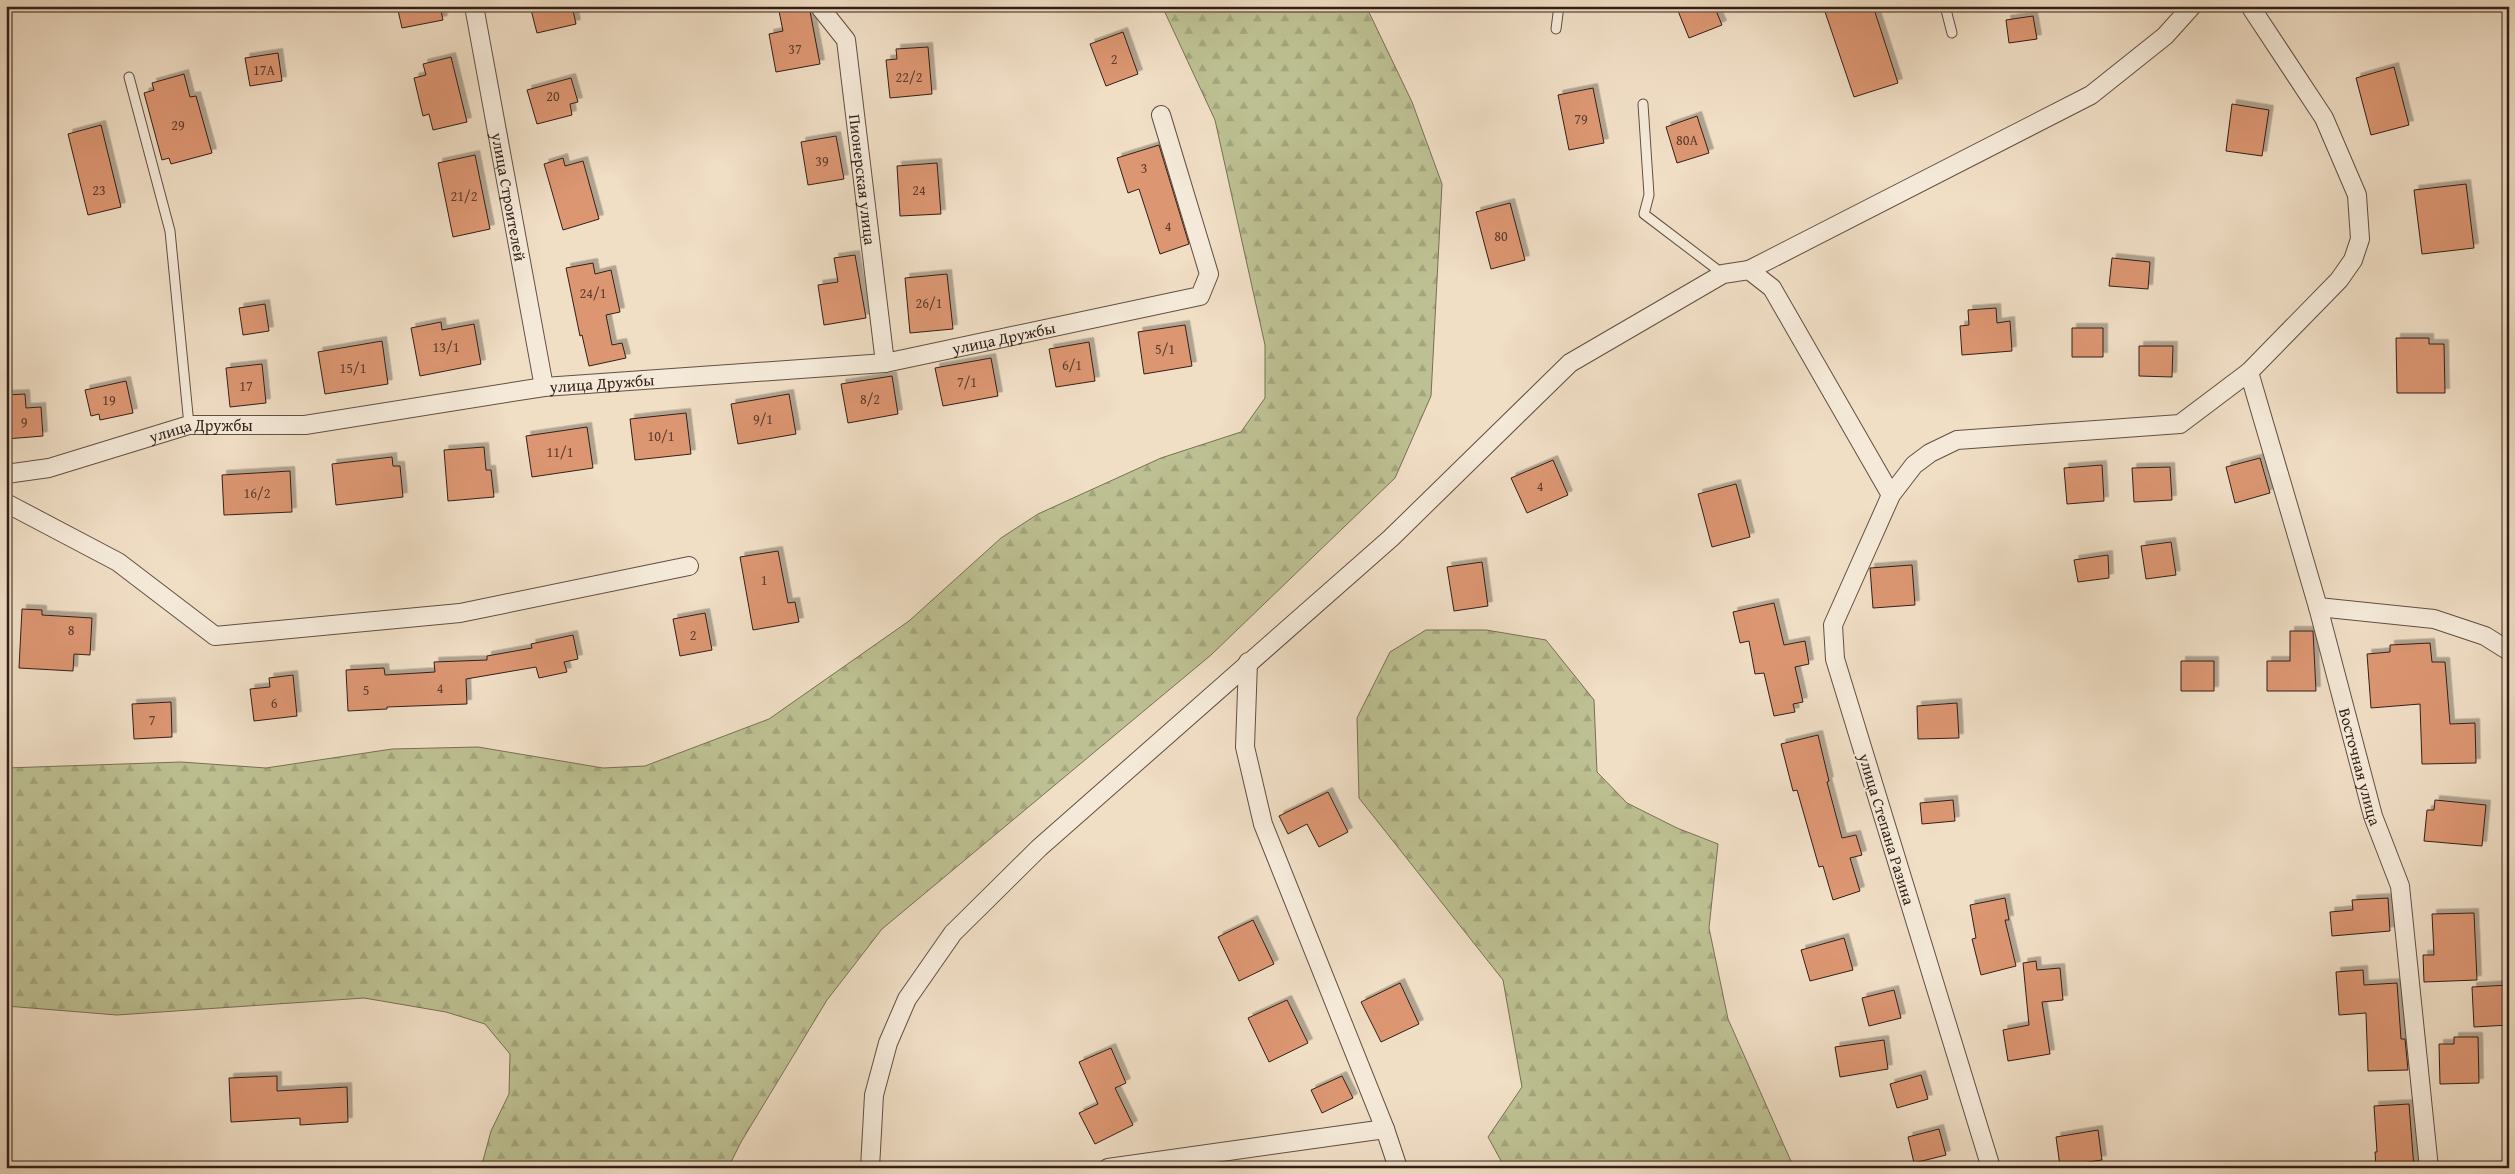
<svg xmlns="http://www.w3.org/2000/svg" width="2515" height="1174" font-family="'Gentium Book Plus',serif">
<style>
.forest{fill:url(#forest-firs);stroke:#787054}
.building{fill:#dc9672;stroke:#321f17;filter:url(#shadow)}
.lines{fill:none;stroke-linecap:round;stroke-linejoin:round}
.service-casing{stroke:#624f42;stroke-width:11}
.minor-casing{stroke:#624f42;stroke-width:20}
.service{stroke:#f5ead9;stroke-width:9}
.minor{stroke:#f5ead9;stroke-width:18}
.labels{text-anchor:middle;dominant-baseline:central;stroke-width:4;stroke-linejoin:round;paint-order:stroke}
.number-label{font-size:14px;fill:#5c3d2e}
.street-label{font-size:16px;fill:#321f17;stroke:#f5ead9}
</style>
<defs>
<pattern id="forest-firs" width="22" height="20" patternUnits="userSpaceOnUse" patternTransform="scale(1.25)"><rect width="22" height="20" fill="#bdc092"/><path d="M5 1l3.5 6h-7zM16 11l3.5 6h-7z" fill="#a3a57d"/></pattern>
<filter id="shadow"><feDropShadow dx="4.5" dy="-4.5" stdDeviation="0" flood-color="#0004"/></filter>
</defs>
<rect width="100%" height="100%" fill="#f0dec5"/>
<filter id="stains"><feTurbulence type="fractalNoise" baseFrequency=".004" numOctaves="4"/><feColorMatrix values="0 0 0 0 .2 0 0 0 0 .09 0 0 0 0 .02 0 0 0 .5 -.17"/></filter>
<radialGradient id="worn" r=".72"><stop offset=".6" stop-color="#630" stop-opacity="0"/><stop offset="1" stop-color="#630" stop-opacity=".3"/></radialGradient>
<path class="forest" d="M 1162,6 L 1366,6 L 1412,102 L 1442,184 L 1431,396 L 1395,478 L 1211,655 L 882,929 L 827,1000 L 741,1142 L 728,1168 L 481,1168 L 491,1131 L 509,1094 L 510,1054 L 485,1024 L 446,1012 L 364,998 L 117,1015 L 6,1006 L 6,768 L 181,762 L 266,768 L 392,749 L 478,747 L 603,768 L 645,766 L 769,719 L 909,621 L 1001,538 L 1038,514 L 1161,458 L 1241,432 L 1265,398 L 1265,345 L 1215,120 Z
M 1426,630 L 1486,630 L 1546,640 L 1594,700 L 1597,772 L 1627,803 L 1677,828 L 1718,844 L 1709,928 L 1728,1019 L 1794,1168 L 1505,1168 L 1488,1137 L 1522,1087 L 1503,980 L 1359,798 L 1357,718 L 1390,652 Z"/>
<path class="building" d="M 397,6 L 440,6 L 443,20 L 402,28 Z
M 530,6 L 572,6 L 576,24 L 537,33 Z
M 809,6 L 820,64 L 776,72 L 769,34 L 783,31 L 779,11 Z
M 1676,6 L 1714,6 L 1722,25 L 1689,38 Z
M 1823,6 L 1873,6 L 1898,83 L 1854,97 Z
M 2033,16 L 2037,39 L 2009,43 L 2006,20 Z
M 1123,32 L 1138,74 L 1106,86 L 1090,44 Z
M 928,47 L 932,94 L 890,98 L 886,60 L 897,59 L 896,49 Z
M 278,53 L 282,81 L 250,86 L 245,58 Z
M 451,57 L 467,122 L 433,130 L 429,114 L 423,116 L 414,78 L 426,75 L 423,64 Z
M 2394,67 L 2409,125 L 2371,135 L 2356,78 Z
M 184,74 L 190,97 L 196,96 L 212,153 L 171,164 L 169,158 L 162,160 L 144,93 L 154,90 L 152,83 Z
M 571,78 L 578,102 L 570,104 L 572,115 L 537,124 L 527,90 Z
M 1593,88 L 1604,143 L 1569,150 L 1558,95 Z
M 2232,104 L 2269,110 L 2262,156 L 2226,151 Z
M 1697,116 L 1709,153 L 1677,163 L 1666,127 Z
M 101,125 L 121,207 L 88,215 L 68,134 Z
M 836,136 L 844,179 L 808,185 L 801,142 Z
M 1159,145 L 1189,244 L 1160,254 L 1139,189 L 1128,193 L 1117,158 Z
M 475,155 L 490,229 L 453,237 L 438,163 Z
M 563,158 L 565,166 L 583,161 L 599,219 L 563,230 L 544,164 Z
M 937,163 L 941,214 L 900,216 L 897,166 Z
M 2466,184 L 2474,248 L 2422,254 L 2414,190 Z
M 1510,203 L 1525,260 L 1491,269 L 1476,212 Z
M 855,255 L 866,318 L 824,325 L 818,285 L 838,282 L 834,258 Z
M 2112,258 L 2150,262 L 2148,289 L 2109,286 Z
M 593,263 L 595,274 L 611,270 L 620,312 L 606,315 L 612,345 L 622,343 L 626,358 L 589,366 L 582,335 L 580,336 L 566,268 Z
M 947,274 L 953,329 L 910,333 L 905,278 Z
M 265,304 L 269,331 L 243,335 L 239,308 Z
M 1996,308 L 1997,323 L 2010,321 L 2012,351 L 1962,355 L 1960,326 L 1969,325 L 1968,310 Z
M 441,322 L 442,330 L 474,324 L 481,364 L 420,376 L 411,328 Z
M 1185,325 L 1192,366 L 1144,374 L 1138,332 Z
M 2072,328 L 2103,328 L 2103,357 L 2072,357 Z
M 2396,338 L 2429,338 L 2429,344 L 2444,344 L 2445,393 L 2397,393 Z
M 382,341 L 388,384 L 325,394 L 318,352 Z
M 1089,342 L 1095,381 L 1056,387 L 1049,349 Z
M 2139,346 L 2173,346 L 2172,377 L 2139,376 Z
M 991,358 L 998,396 L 943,406 L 935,368 Z
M 262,364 L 266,403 L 230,407 L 226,368 Z
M 892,376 L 898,414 L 848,423 L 841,384 Z
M 126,381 L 133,413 L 100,420 L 99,414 L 91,416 L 85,390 Z
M 25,394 L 26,408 L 41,407 L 43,436 L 6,439 L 6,395 Z
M 789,394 L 796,434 L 738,444 L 731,404 Z
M 686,413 L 691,454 L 635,460 L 630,419 Z
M 587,427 L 593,468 L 532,477 L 526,436 Z
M 484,447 L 486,470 L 491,470 L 494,497 L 448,501 L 444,450 Z
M 392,457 L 393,466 L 400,466 L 403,497 L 336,505 L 332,464 Z
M 2260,458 L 2270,493 L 2235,503 L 2226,467 Z
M 1553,460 L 1568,495 L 1527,513 L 1511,478 Z
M 2102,465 L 2104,501 L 2067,504 L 2064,468 Z
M 2170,467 L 2172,500 L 2134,502 L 2132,468 Z
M 290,471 L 292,512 L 224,515 L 222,475 Z
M 1736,484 L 1750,537 L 1712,547 L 1698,494 Z
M 2171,542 L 2176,575 L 2146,579 L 2141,546 Z
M 778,551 L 788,603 L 795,602 L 799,622 L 753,630 L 740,557 Z
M 2108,555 L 2109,578 L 2078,582 L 2074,560 Z
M 1482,562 L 1488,606 L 1454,611 L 1447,567 Z
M 1912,565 L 1915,605 L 1873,608 L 1870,568 Z
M 1774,603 L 1784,645 L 1805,641 L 1809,664 L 1795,667 L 1803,702 L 1793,704 L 1795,712 L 1774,716 L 1764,673 L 1755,674 L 1749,641 L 1740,643 L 1733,612 Z
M 22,609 L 42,610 L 42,615 L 92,618 L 90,655 L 74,654 L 73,671 L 19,668 Z
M 705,613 L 712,650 L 680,656 L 673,619 Z
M 2290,631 L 2313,631 L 2316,691 L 2267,691 L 2267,661 L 2290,661 Z
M 573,635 L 578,659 L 564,662 L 567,672 L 539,678 L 536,667 L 466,679 L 467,704 L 387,707 L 387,709 L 348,711 L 346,670 L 384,668 L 385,675 L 435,672 L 434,662 L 487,660 L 487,656 L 532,648 L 531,644 Z
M 2430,643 L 2432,662 L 2445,662 L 2450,724 L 2475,723 L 2476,763 L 2422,764 L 2420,704 L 2371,708 L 2367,654 L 2390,652 L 2390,645 Z
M 2181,661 L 2214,661 L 2214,691 L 2181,691 Z
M 293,675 L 297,716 L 254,721 L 250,689 L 270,687 L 269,678 Z
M 171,702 L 172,737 L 134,739 L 132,704 Z
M 1957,703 L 1959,738 L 1918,739 L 1917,706 Z
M 1818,735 L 1829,781 L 1827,782 L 1842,838 L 1856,835 L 1862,855 L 1850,858 L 1860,891 L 1833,900 L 1823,866 L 1819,867 L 1797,790 L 1793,791 L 1781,744 Z
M 1328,792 L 1348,832 L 1319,847 L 1307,824 L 1288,834 L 1279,816 Z
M 1953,800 L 1955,821 L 1922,824 L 1920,803 Z
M 2435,800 L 2486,805 L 2482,846 L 2424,841 L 2427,810 L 2434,810 Z
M 2005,898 L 2009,920 L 2005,920 L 2016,966 L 1981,975 L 1972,939 L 1976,938 L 1970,905 Z
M 2388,898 L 2390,931 L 2332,936 L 2330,912 L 2353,910 L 2352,900 Z
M 2474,913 L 2477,980 L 2424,982 L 2423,955 L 2434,955 L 2432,914 Z
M 1253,920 L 1274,964 L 1239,981 L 1218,937 Z
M 1844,938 L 1853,970 L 1810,981 L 1801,950 Z
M 2036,961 L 2037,970 L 2060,968 L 2063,1000 L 2042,1002 L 2050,1054 L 2008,1061 L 2003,1030 L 2029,1025 L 2023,963 Z
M 2363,970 L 2364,985 L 2397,983 L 2401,1039 L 2405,1039 L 2408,1070 L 2368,1071 L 2366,1013 L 2339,1015 L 2336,972 Z
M 1400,983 L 1419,1024 L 1381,1042 L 1361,1002 Z
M 2509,985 L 2509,1025 L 2474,1027 L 2472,987 Z
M 1894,990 L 1901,1018 L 1869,1026 L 1862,998 Z
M 1287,1000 L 1308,1043 L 1269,1062 L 1248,1018 Z
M 2454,1037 L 2478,1037 L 2479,1083 L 2440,1084 L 2439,1044 L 2454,1044 Z
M 1884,1040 L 1888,1069 L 1840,1077 L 1835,1047 Z
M 1111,1048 L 1126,1083 L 1115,1088 L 1133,1125 L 1095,1144 L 1079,1113 L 1098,1104 L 1079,1062 Z
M 1921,1075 L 1928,1099 L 1897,1108 L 1890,1084 Z
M 277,1076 L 277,1091 L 347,1087 L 348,1122 L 300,1125 L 300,1118 L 231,1122 L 229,1078 Z
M 1342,1076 L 1353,1098 L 1322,1113 L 1311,1090 Z
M 2409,1104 L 2414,1168 L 2376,1168 L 2375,1152 L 2377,1152 L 2374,1106 Z
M 1939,1129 L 1946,1155 L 1914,1163 L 1908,1137 Z
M 2098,1130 L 2102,1160 L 2060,1166 L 2056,1137 Z"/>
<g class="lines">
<g class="service-casing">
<path id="service" d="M 1945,6 L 1952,33
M 1556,29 L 1559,6
M 129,77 L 170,231 L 189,425
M 1643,104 L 1649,195 L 1644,214 L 1723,274"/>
</g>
<g class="minor-casing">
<g id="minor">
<path id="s1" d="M 474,6 L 544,387"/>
<path id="s2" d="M 819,6 L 846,40 L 885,363"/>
<path d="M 1749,270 L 2091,95 L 2165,36 L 2192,6"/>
<path id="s3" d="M 2249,372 L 2318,607 L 2373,816 L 2400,886 L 2429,1168"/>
<path id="s4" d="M 6,474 L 49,468 L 189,425 L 305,425 L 544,387 L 885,363 L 1200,296 L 1209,274 L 1161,115"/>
<path d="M 6,503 L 118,562 L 215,636 L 460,613 L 689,566"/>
<path d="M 2318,607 L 2434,619 L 2485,636 L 2509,651"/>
<path d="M 1248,662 L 1245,747 L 1263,824 L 1385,1129 L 1398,1168"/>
<path d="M 870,1168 L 874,1095 L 888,1043 L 907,999 L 953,933 L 1039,848 L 1391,538 L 1570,363 L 1723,274 L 1749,270 L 1772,288 L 1891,495"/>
<path d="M 1108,1168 L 1385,1129"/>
<path d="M 1991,1168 L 1835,659 L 1833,625 L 1891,495 L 1914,465 L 1930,453 L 1957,440 L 2180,424 L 2249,372 L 2339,280 L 2353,260 L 2360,239 L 2357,195 L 2324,118 L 2250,6"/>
</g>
</g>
<use href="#service" class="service"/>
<use href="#minor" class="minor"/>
</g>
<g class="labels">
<g class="number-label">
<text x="795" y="49">37</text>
<text x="1114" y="59">2</text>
<text x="264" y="70">17А</text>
<text x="909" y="77">22/2</text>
<text x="553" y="96">20</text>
<text x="1581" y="119">79</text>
<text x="178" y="125">29</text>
<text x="1687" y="140">80А</text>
<text x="822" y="161">39</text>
<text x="1144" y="168">3</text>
<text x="99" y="190">23</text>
<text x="919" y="190">24</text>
<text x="464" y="196">21/2</text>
<text x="1168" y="226">4</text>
<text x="1501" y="236">80</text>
<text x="593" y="293">24/1</text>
<text x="929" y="303">26/1</text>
<text x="446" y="347">13/1</text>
<text x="1165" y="349">5/1</text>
<text x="1072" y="365">6/1</text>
<text x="353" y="368">15/1</text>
<text x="967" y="382">7/1</text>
<text x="246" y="386">17</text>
<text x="870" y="399">8/2</text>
<text x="109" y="400">19</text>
<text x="763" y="419">9/1</text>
<text x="24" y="422">9</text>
<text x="661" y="436">10/1</text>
<text x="560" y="452">11/1</text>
<text x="1540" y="486">4</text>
<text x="257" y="493">16/2</text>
<text x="764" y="580">1</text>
<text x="71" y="630">8</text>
<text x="693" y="635">2</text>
<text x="440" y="688">4</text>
<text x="366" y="690">5</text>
<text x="274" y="703">6</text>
<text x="152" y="720">7</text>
</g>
<g class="street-label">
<text stroke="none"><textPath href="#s2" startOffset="184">Пионерская улица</textPath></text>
<text stroke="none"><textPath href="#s1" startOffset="194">улица Строителей</textPath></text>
<text stroke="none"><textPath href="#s4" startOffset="1011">улица Дружбы</textPath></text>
<text stroke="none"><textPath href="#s4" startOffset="606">улица Дружбы</textPath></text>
<text stroke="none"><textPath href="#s4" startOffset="201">улица Дружбы</textPath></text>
<text stroke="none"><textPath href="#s3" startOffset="410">Восточная улица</textPath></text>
<text transform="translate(1887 829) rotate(73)">улица Степана Разина</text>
</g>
</g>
<rect width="2515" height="1174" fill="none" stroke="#f0dec5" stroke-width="25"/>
<rect x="8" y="8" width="2500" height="1159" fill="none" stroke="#321f17" stroke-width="2.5"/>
<rect x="12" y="12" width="2490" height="1149" fill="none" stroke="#321f17"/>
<rect width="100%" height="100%" filter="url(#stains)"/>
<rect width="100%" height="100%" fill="url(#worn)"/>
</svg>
